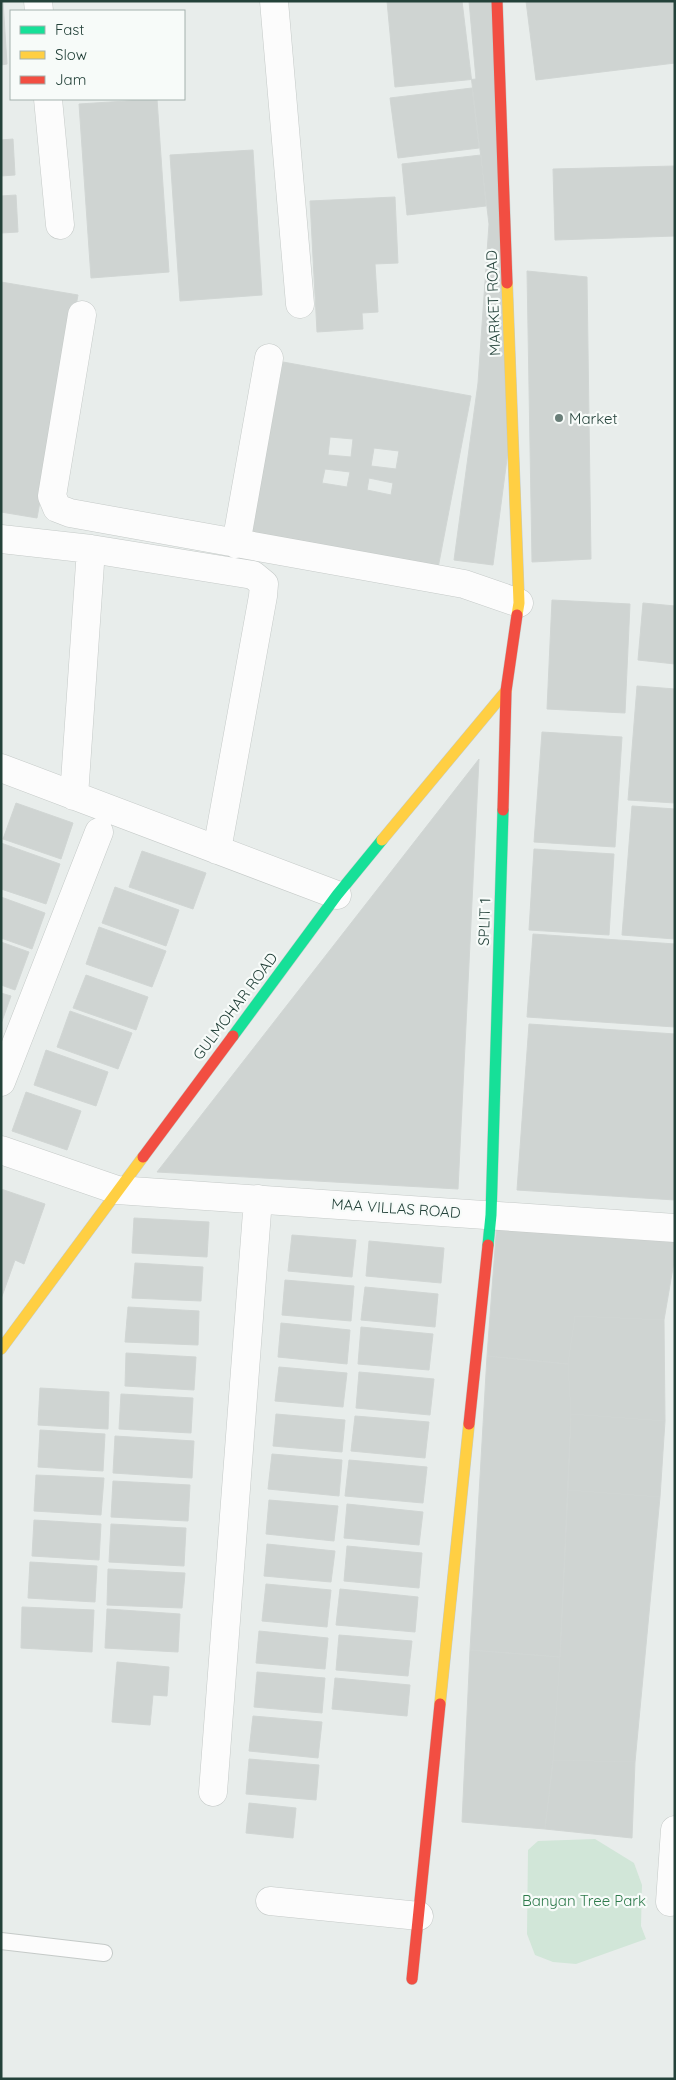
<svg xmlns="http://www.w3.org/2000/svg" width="676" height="2080" font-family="Quicksand,sans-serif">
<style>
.green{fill:#d1e6d8}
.building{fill:#cfd4d2;stroke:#d1d6d4;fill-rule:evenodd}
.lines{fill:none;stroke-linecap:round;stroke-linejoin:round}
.lane-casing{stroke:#c5cac8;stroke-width:18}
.street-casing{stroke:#c5cac8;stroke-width:29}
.fast-casing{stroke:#c3cbc8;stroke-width:12}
.slow-casing{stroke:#c3cbc8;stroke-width:12}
.jam-casing{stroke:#c3cbc8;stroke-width:12}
.lane{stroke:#fcfcfc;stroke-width:16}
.street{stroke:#fcfcfc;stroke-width:28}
.fast{stroke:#16e098;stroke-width:11}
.slow{stroke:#ffcf43;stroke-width:11}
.jam{stroke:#f24e42;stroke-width:11}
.poi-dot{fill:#697e78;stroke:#f7fbf9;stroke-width:2}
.labels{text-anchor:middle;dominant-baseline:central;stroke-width:4.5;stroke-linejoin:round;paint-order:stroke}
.street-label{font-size:15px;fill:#24423a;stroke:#f7fbf9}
.poi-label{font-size:15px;fill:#24423a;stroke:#f7fbf9;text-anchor:start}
.park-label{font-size:15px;fill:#2d7a4b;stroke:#f7fbf9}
</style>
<rect width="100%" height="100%" fill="#e8edeb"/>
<path class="green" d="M 595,1839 L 634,1863 L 642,1885 L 641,1926 L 646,1939 L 576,1964 L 553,1962 L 535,1955 L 527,1934 L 528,1850 L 538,1841 Z"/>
<path class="building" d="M 1,1 L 3,1 L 7,64 L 1,65 Z
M 387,1 L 469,1 L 476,79 L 395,87 Z
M 462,1 L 497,1 L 512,421 L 493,565 L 454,560 L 478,383 L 489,224 Z
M 526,1 L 675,1 L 675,63 L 536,80 Z
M 472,88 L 479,148 L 398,158 L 390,98 Z
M 157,99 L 169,272 L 91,278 L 79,104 Z
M 13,139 L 15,175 L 1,176 L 1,140 Z
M 253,150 L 262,295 L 180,301 L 170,155 Z
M 481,155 L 486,206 L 407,215 L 402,164 Z
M 675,166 L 675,236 L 555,240 L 553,169 Z
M 16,195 L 18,232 L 1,233 L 1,196 Z
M 395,197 L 398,263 L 375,264 L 378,312 L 362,313 L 363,329 L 317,332 L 310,201 Z
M 527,271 L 587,277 L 591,559 L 532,562 Z
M 1,282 L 78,295 L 37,518 L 1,512 Z
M 283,362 L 471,396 L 438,568 L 251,534 ZM 330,437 L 353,439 L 351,457 L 328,455 ZM 374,448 L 399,451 L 396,469 L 371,466 ZM 325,469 L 350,472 L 347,487 L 322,483 ZM 369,478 L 393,483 L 391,495 L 367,490 Z
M 552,600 L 630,604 L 625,713 L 547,709 Z
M 643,603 L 675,606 L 675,664 L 638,660 Z
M 637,686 L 675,689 L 675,803 L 628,800 Z
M 542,732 L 622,737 L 615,847 L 534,842 Z
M 479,759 L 458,1189 L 157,1172 Z
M 16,803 L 73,823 L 61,859 L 3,839 Z
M 632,806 L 675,809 L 675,939 L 622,935 Z
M 1,843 L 60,864 L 46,904 L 1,889 Z
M 534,849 L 614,854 L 609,935 L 529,930 Z
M 142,851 L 206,873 L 193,909 L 129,887 Z
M 115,887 L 179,910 L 166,946 L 102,923 Z
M 1,897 L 45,913 L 32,949 L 1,938 Z
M 99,927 L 166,951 L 152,987 L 86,964 Z
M 533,934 L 675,944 L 675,1027 L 527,1017 Z
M 1,942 L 29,952 L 15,990 L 1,985 Z
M 86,975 L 148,997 L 136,1030 L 73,1008 Z
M 1,993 L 11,996 L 1,1024 Z
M 70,1011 L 132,1033 L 118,1069 L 57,1047 Z
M 529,1024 L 675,1034 L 675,1200 L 517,1190 Z
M 46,1050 L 108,1072 L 96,1106 L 34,1085 Z
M 26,1092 L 81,1111 L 67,1150 L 12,1131 Z
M 1,1189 L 45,1204 L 24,1264 L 15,1260 L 1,1299 Z
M 134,1218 L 209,1222 L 207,1257 L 132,1253 Z
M 497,1222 L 675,1239 L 675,1256 L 664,1320 L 575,1316 L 568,1364 L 487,1356 Z
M 292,1235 L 356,1240 L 352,1277 L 288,1271 Z
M 369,1241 L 444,1248 L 441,1283 L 366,1276 Z
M 135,1263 L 203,1267 L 201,1301 L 132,1298 Z
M 285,1280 L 354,1286 L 351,1321 L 282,1315 Z
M 365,1287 L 438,1294 L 435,1327 L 361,1320 Z
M 128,1307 L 199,1311 L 198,1345 L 125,1342 Z
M 575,1316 L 664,1320 L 665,1421 L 571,1414 L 568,1364 Z
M 281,1323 L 350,1330 L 347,1364 L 278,1357 Z
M 361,1327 L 433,1334 L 429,1370 L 358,1364 Z
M 126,1353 L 196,1357 L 194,1390 L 125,1386 Z
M 487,1356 L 568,1364 L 571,1414 L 560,1657 L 470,1650 Z
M 279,1367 L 347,1373 L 343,1407 L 275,1401 Z
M 359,1372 L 434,1379 L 430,1415 L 356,1408 Z
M 40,1388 L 109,1392 L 108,1429 L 38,1425 Z
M 121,1394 L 193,1398 L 191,1433 L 119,1429 Z
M 276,1414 L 345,1420 L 342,1452 L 273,1446 Z
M 571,1414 L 665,1421 L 660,1497 L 568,1490 Z
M 355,1416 L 429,1422 L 425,1458 L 351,1451 Z
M 40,1430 L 105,1434 L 103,1471 L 38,1467 Z
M 115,1436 L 194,1441 L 192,1478 L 113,1473 Z
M 272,1454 L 342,1460 L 339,1496 L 268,1489 Z
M 349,1460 L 427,1467 L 423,1503 L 345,1496 Z
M 36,1475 L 104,1478 L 101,1515 L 34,1511 Z
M 113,1481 L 190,1485 L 188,1521 L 111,1517 Z
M 568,1490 L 660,1497 L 635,1762 L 553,1760 L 560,1657 Z
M 269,1500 L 338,1506 L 334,1541 L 266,1534 Z
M 347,1504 L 423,1512 L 419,1545 L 344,1538 Z
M 34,1520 L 101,1524 L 99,1560 L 32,1556 Z
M 111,1524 L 186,1528 L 184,1566 L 109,1562 Z
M 267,1544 L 335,1551 L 331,1582 L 264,1576 Z
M 347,1546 L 422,1553 L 419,1588 L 344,1581 Z
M 30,1562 L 97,1566 L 95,1602 L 28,1598 Z
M 108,1569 L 185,1573 L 182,1608 L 107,1605 Z
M 266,1584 L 331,1590 L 327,1627 L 262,1621 Z
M 340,1589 L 418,1597 L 415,1632 L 336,1625 Z
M 22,1607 L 94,1610 L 92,1652 L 21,1648 Z
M 107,1609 L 180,1614 L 178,1652 L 105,1648 Z
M 259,1631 L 328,1638 L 325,1669 L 256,1663 Z
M 339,1635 L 412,1641 L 408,1676 L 336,1670 Z
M 470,1650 L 560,1657 L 553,1760 L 545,1829 L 462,1822 Z
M 117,1662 L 169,1667 L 167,1696 L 153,1695 L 150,1725 L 112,1722 Z
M 257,1672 L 325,1678 L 322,1713 L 254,1707 Z
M 335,1678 L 410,1685 L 407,1716 L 332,1709 Z
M 253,1716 L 322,1722 L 318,1758 L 249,1751 Z
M 249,1759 L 319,1765 L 316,1800 L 246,1794 Z
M 553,1760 L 635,1762 L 632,1838 L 545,1829 Z
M 249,1803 L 296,1808 L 293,1838 L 246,1833 Z"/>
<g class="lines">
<g class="lane-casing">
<path id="lane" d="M 1,1941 L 104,1953"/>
</g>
<g class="street-casing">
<path id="street" d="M 38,1 L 39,11
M 274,1 L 300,304
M 48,99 L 60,225
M 82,315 L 52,496 L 57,508 L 70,513 L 464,584 L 519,603
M 1,539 L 91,549 L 253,575 L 264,584 L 263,596 L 217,850
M 236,544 L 269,358
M 1,768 L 337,895
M 74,796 L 91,549
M 1,1082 L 99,832
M 1,1150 L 117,1190 L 675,1228
M 213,1792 L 258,1199
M 270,1901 L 419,1916
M 670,1902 L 675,1830"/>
</g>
<g class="fast-casing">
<path id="fast" d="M 233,1036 L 337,895 L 382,840
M 488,1245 L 491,1215 L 503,810"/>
</g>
<g class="slow-casing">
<path id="slow" d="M 507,283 L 519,603 L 517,615
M 382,840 L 506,691
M 1,1349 L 143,1157
M 440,1704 L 469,1424"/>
</g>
<g class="jam-casing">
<path id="jam" d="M 497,1 L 507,283
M 503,810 L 506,691 L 517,615
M 143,1157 L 233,1036
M 469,1424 L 488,1245
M 412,1979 L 440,1704"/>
</g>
<use href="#lane" class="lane"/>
<use href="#street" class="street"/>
<use href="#fast" class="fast"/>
<use href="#slow" class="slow"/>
<use href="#jam" class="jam"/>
</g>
<circle class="poi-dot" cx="559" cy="418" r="5"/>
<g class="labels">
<g class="street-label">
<text transform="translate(493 303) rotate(-92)">MARKET ROAD</text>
<text transform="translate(484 922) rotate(-88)">SPLIT 1</text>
<text transform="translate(235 1006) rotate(-53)">GULMOHAR ROAD</text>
<text transform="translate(396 1208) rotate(4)">MAA VILLAS ROAD</text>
</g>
<g class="poi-label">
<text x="569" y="418">Market</text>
</g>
<g class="park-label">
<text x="584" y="1900">Banyan Tree Park</text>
</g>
</g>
<rect width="676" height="2080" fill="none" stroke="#24423a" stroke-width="5"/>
<rect x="10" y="10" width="175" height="90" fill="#f7fbf9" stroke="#a3b1ad"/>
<rect x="20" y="26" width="25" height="8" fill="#16e098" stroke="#a3b1ad"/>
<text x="55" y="35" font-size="15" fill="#24423a">Fast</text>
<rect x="20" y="51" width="25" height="8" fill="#ffcf43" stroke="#a3b1ad"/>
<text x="55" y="60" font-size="15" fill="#24423a">Slow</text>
<rect x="20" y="76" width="25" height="8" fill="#f24e42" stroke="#a3b1ad"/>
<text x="55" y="85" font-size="15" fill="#24423a">Jam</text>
</svg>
